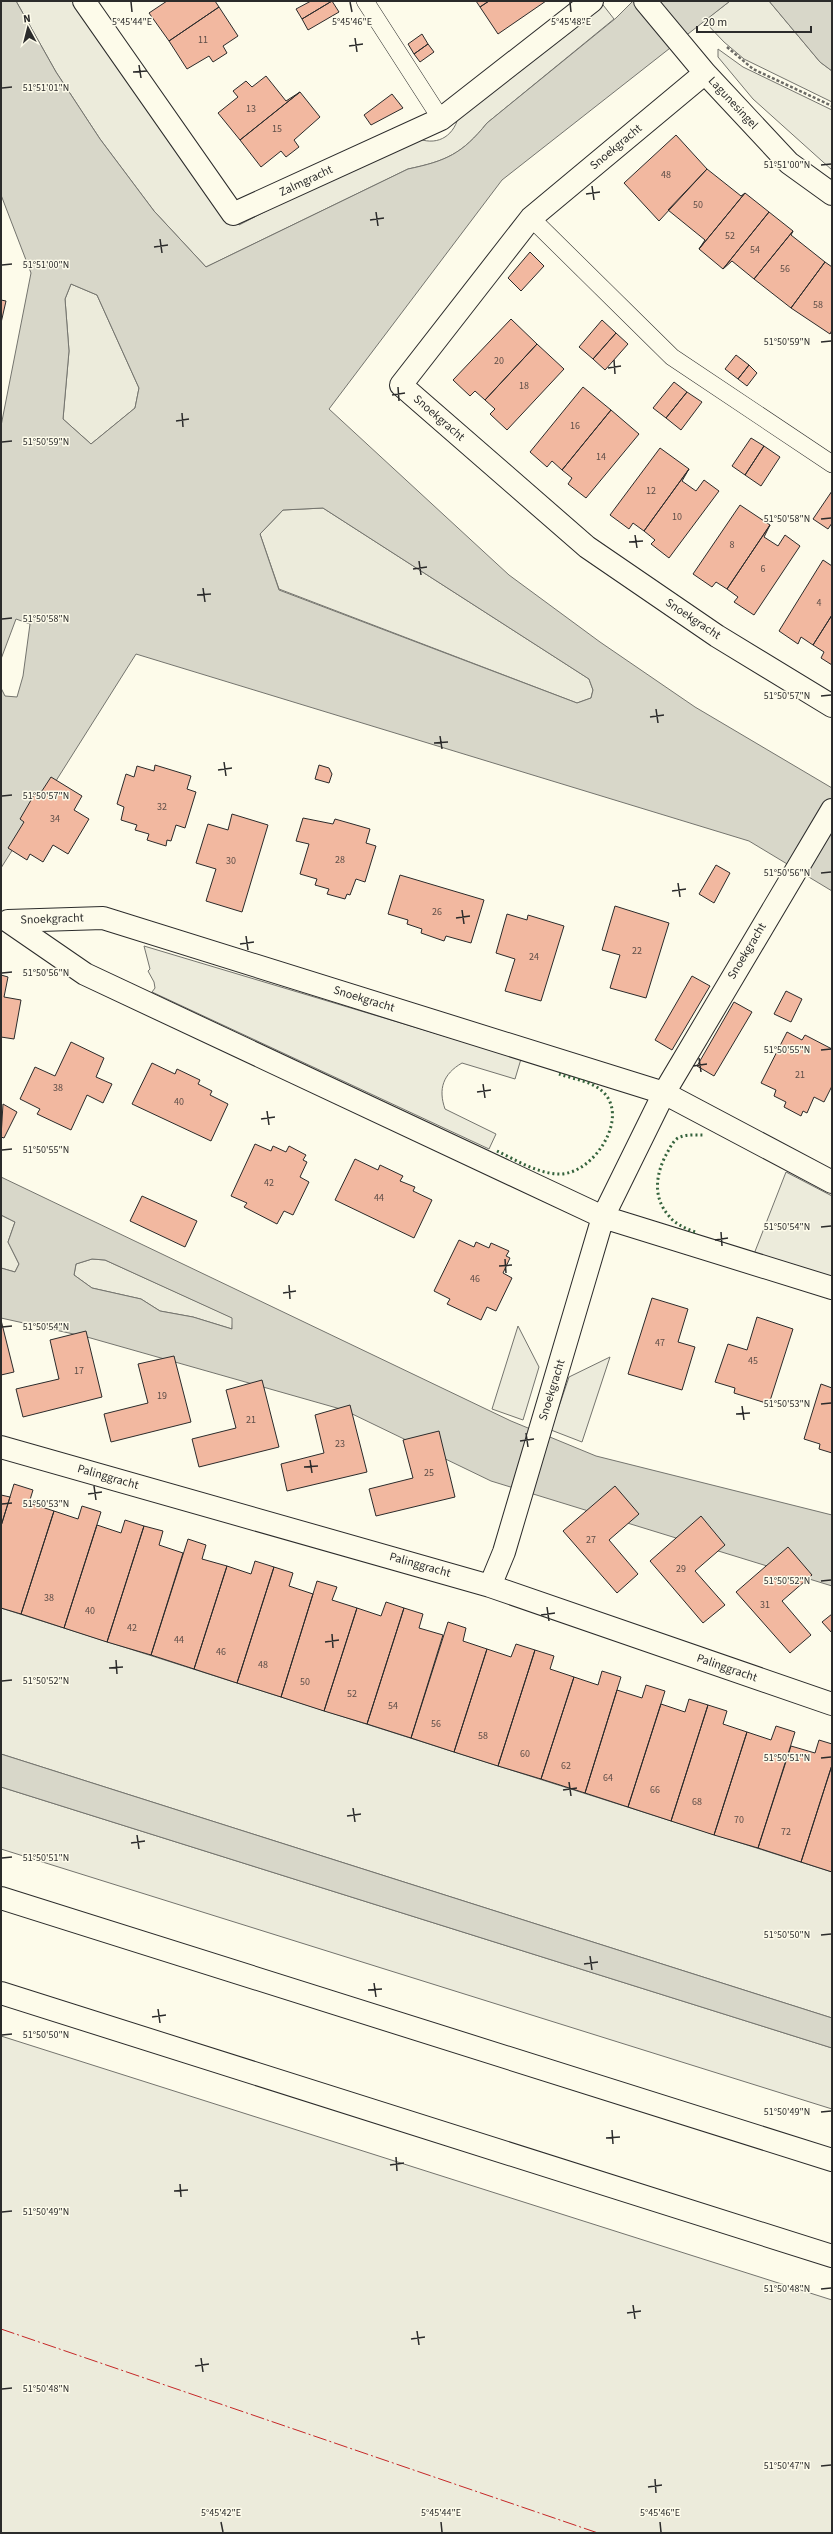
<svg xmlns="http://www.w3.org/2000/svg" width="833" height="2534" font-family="'Source Sans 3',sans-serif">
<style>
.green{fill:#ecebdb;stroke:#74746e}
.water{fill:#d8d7c9;stroke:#74746e;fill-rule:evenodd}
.building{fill:#f2b8a0;stroke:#2b2b2b}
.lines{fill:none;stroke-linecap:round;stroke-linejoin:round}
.service-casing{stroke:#2b2b2b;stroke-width:18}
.minor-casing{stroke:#2b2b2b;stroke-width:24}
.motorway-casing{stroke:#2b2b2b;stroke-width:24}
.path{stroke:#6a6964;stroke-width:2.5;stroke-dasharray:3 2;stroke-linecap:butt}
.service{stroke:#fdfbea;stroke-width:17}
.minor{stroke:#fdfbea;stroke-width:22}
.motorway{stroke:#fdfbea;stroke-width:22}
.hedge{stroke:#34623c;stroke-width:3;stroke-dasharray:2 3;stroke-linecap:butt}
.power{stroke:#c62828;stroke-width:1;stroke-dasharray:14 3 2 3;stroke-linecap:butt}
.ticks{fill:none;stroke:#2b2b2b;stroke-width:1.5}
.labels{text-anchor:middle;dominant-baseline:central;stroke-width:3;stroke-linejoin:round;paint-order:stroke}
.number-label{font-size:10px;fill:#5d4e48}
.street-label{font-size:12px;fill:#2b2b2b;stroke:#fdfbea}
.ticks-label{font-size:10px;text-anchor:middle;fill:#2b2b2b;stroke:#fdfbea;stroke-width:3;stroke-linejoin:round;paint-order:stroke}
</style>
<rect width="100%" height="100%" fill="#fdfbea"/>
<path class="green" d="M 16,1 L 78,1 L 213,193 L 239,225 L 309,189 L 419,139 C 439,146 455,135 459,114 L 600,1 L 614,19 L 487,123 C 462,154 446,161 408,169 L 206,267 L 154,211 L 100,139 L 56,72 Z
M 730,1 L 769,1 L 820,62 L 832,71 L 832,102 L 744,59 L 724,42 L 704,21 Z
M 718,49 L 743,67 L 832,110 L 832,170 L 753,99 L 718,57 Z
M 71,284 L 97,295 L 139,388 L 135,408 L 91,444 L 63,419 L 69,351 L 65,299 Z
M 323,508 L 589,679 L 593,690 L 591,698 L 577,703 L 279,589 L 260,534 L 283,510 Z
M 144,946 L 521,1059 L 515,1079 L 462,1063 C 443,1074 438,1089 445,1109 L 496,1134 L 489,1149 L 152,992 L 155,988 L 154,982 L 148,971 L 150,969 Z
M 786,1172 L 832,1196 L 832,1279 L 754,1254 Z
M 1,1215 L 15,1222 L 8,1242 L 19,1264 L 15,1272 L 1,1268 Z
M 92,1259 L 105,1260 L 233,1318 L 232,1329 L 193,1317 L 160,1311 L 141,1299 L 92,1288 L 74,1275 L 76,1264 Z
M 518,1326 L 539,1367 L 523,1420 L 492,1409 Z
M 610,1357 L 582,1442 L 551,1430 L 569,1377 Z
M 1,1608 L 832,1872 L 832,2018 L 1,1754 Z
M 1,1787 L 832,2048 L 832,2109 L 1,1849 Z
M 1,2036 L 832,2300 L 832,2533 L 1,2533 Z"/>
<path class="water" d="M 1,1 L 16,1 L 56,72 L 100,139 L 154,211 L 206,267 L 408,169 C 446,161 462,154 487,123 L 616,18 L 633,1 L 730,1 L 502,180 L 329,409 L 509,575 L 600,642 L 695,707 L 832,788 L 832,891 L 749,841 L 136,654 L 1,868 L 1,688 L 5,696 L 17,697 L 23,676 L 30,624 L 16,619 L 1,659 L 1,426 L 31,273 L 1,195 ZM 71,284 L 97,295 L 139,388 L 135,408 L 91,444 L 63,419 L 69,351 L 65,299 ZM 323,508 L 589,679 L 593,690 L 591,698 L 577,703 L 279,590 L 260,534 L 283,510 Z
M 769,1 L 832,1 L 832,71 L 820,62 Z
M 1,1177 L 511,1421 L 596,1456 L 832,1515 L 832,1586 L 491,1481 L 344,1410 L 87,1337 L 1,1318 L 1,1268 L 15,1272 L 19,1264 L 8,1242 L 15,1222 L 1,1215 ZM 92,1259 L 105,1260 L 232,1318 L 232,1329 L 193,1317 L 160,1311 L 141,1299 L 92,1288 L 74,1275 L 76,1264 Z
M 1,1754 L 832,2018 L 832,2048 L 1,1787 Z"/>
<path class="building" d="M 167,1 L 215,1 L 219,7 L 169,41 L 149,13 Z
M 311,1 L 332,1 L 302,19 L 296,9 Z
M 332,1 L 339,12 L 308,30 L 302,19 Z
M 476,1 L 489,1 L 480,7 Z
M 489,1 L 546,1 L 498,34 L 480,7 Z
M 219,7 L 238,36 L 223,46 L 227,53 L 213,62 L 209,56 L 187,69 L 169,41 Z
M 422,34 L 428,44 L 414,54 L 408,44 Z
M 428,44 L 434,52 L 420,62 L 414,54 Z
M 266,76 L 286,101 L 300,92 L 240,140 L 218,113 L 238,97 L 233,91 L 246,81 L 252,87 Z
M 300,92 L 320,117 L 294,140 L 299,147 L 286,157 L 281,151 L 261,167 L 240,140 Z
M 392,94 L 403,108 L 371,125 L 364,115 Z
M 676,135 L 707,169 L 659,221 L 624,183 Z
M 707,169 L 741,196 L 745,193 L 699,249 L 705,240 L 668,210 Z
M 745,193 L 769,212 L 723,269 L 699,249 Z
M 769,212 L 793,231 L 754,279 L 732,261 L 723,269 Z
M 793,231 L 791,235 L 825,262 L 791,308 L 754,279 Z
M 530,252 L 544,266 L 521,291 L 508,278 Z
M 825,262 L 832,267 L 832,330 L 830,334 L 791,308 Z
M 1,300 L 6,301 L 1,323 Z
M 511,319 L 537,344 L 485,400 L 475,391 L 470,396 L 453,380 Z
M 602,320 L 616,333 L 593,359 L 579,347 Z
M 616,333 L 628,344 L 605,370 L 593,359 Z
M 537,344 L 564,369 L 507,430 L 490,414 L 495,409 L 485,400 Z
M 736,355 L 749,365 L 738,379 L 725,369 Z
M 749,365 L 757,373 L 747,386 L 738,379 Z
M 674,382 L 687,392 L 666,418 L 653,408 Z
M 583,387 L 611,410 L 562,470 L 552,461 L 547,467 L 530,452 Z
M 687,392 L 702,402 L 681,430 L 666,418 Z
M 611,410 L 639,434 L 586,498 L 568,484 L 572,478 L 562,470 Z
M 751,438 L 764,446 L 745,475 L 732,466 Z
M 764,446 L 780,457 L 761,486 L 745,475 Z
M 660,448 L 689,469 L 644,531 L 633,523 L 629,529 L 610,515 Z
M 689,469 L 682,481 L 696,491 L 704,480 L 719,491 L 669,558 L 651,544 L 655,540 L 644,531 Z
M 832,491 L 832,523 L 828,529 L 813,519 Z
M 740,505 L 770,525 L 727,589 L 716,582 L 712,587 L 693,574 Z
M 770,525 L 764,537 L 778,546 L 785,535 L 800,546 L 754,615 L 734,602 L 738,597 L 727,589 Z
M 823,560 L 832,566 L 832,615 L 813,645 L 801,637 L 798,644 L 779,631 Z
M 832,615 L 832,665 L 821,658 L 824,652 L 813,645 Z
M 155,765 L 191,776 L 187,789 L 196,792 L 185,828 L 176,825 L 171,841 L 167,840 L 166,846 L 147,840 L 149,834 L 135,830 L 137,825 L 121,820 L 124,807 L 117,804 L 126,774 L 134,777 L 137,766 L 154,771 Z
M 319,765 L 329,768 L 332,774 L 329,783 L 315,779 Z
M 51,777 L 82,796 L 74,810 L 89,819 L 68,854 L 53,845 L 43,862 L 30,854 L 27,860 L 8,848 L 24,822 L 20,819 L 34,795 L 38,797 Z
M 232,814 L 268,825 L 242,912 L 206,901 L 216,869 L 196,863 L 208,824 L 228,830 Z
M 303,818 L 333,824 L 335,819 L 370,829 L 366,843 L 376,846 L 365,882 L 356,879 L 350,895 L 347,894 L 345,899 L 327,894 L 329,889 L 315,885 L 317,879 L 300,874 L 309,844 L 296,841 Z
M 716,865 L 730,873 L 714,903 L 699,894 Z
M 400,875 L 484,900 L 471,943 L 446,936 L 444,941 L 421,933 L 422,929 L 407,924 L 408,920 L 388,914 Z
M 615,906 L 669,923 L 646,998 L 610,988 L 620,955 L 602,950 Z
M 507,914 L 527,920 L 528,915 L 564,926 L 541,1001 L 505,991 L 515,959 L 496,953 Z
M 1,975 L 8,977 L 4,997 L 21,1000 L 14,1039 L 1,1037 Z
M 692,976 L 710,986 L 672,1050 L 655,1040 Z
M 786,991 L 802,999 L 791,1022 L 774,1014 Z
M 734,1002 L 752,1012 L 714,1076 L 697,1066 Z
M 787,1032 L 802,1040 L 805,1035 L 832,1049 L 832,1086 L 824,1102 L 814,1097 L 807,1113 L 803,1111 L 801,1116 L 784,1107 L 786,1102 L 774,1096 L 776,1090 L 761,1083 Z
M 71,1042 L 104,1058 L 96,1077 L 112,1084 L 103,1103 L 87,1095 L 71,1130 L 37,1114 L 40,1109 L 20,1099 L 35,1067 L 55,1076 Z
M 152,1063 L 175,1074 L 177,1069 L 200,1080 L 198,1084 L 212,1091 L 210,1095 L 228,1104 L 211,1141 L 132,1104 Z
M 3,1104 L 17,1112 L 4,1138 L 1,1137 Z
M 255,1144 L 271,1151 L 273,1146 L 286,1152 L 289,1146 L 306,1155 L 303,1160 L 307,1162 L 300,1177 L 309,1182 L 293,1215 L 284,1211 L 277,1224 L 244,1207 L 247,1203 L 231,1196 Z
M 355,1159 L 378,1170 L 380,1165 L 403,1176 L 400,1181 L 415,1187 L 413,1191 L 432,1200 L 414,1238 L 335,1200 Z
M 142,1196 L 197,1221 L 185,1247 L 130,1221 Z
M 459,1240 L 474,1247 L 476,1242 L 489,1248 L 491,1243 L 509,1251 L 506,1256 L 510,1258 L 503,1273 L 512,1278 L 496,1311 L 487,1307 L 481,1320 L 447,1304 L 450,1299 L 434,1291 Z
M 652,1298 L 688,1309 L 678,1342 L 695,1347 L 682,1390 L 628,1374 Z
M 757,1317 L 793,1329 L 769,1404 L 734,1393 L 735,1388 L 715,1382 L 728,1344 L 747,1350 Z
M 1,1320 L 14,1372 L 1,1375 Z
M 86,1331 L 102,1397 L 23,1417 L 16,1389 L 59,1379 L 50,1340 Z
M 174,1356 L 191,1422 L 111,1442 L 104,1414 L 148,1403 L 138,1364 Z
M 262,1380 L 279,1447 L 199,1467 L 192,1439 L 236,1428 L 226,1390 Z
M 821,1384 L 832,1388 L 832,1453 L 819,1449 L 820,1444 L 804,1439 Z
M 350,1405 L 367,1472 L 287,1491 L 281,1464 L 324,1453 L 315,1415 Z
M 439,1431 L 455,1497 L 376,1516 L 369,1489 L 413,1478 L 403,1440 Z
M 14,1484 L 33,1490 L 29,1503 L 54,1511 L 21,1614 L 1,1608 L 1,1526 Z
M 615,1486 L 639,1514 L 609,1540 L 638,1574 L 617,1593 L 563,1531 Z
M 1,1495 L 10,1497 L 1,1526 Z
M 82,1506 L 101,1512 L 64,1628 L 21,1614 L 54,1511 L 78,1519 Z
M 701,1516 L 725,1545 L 695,1571 L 725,1605 L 703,1623 L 650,1561 Z
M 125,1520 L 144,1526 L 107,1642 L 64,1628 L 97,1525 L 121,1533 Z
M 144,1526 L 163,1531 L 159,1545 L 183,1553 L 151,1655 L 107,1642 Z
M 188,1539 L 206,1545 L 202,1559 L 227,1566 L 194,1669 L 151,1655 Z
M 788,1547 L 812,1575 L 782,1601 L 811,1635 L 790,1653 L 736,1592 Z
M 255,1561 L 274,1567 L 237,1683 L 194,1669 L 227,1566 L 251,1574 Z
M 274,1567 L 293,1573 L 289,1586 L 313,1594 L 281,1697 L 237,1683 Z
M 317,1581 L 337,1587 L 332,1600 L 357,1608 L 324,1711 L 281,1697 Z
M 386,1602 L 404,1608 L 367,1724 L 324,1711 L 357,1608 L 381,1616 Z
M 404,1608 L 423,1614 L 419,1628 L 443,1635 L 411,1738 L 367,1724 Z
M 832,1614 L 832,1633 L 822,1622 Z
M 448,1622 L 466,1628 L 463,1641 L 487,1649 L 454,1752 L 411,1738 Z
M 516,1644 L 535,1650 L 498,1766 L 454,1752 L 487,1649 L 511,1657 Z
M 535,1650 L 554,1656 L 550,1669 L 574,1677 L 541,1779 L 498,1766 Z
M 602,1671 L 621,1677 L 585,1793 L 541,1779 L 574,1677 L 598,1685 Z
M 646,1685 L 665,1691 L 628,1807 L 585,1793 L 617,1690 L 642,1698 Z
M 689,1699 L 708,1705 L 671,1821 L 628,1807 L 661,1704 L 685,1712 Z
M 708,1705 L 727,1711 L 723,1724 L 747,1732 L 714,1835 L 671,1821 Z
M 776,1726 L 795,1732 L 758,1848 L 714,1835 L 747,1732 L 771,1740 Z
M 819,1740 L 832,1744 L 832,1765 L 801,1862 L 758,1848 L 791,1746 L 815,1753 Z
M 832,1765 L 832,1872 L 801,1862 Z"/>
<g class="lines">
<g class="service-casing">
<path id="service" d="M 365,1 L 441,119
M 531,218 L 672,357 L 832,464"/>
</g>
<g class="minor-casing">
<path id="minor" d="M 84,1 L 233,214 L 441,119 L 592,1
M 645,1 L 705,73 L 789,163 L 832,194
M 705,73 L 531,218 L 401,385 L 587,547 L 717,636 L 832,706
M 8,921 L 85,974 L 603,1217 L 832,1288
M 8,921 L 103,918 L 664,1093 L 832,1182
M 1,1447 L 490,1586 L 832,1704
M 490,1586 L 504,1552 L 603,1217 L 664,1093 L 832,810"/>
</g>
<g class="motorway-casing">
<path id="motorway" d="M 1,1898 L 832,2160
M 1,1993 L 832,2256"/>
</g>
<path class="path" d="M 727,47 L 753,69 L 832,106"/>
<use href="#service" class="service"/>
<use href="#minor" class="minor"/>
<use href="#motorway" class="motorway"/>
<path class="hedge" d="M 497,1151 C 516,1160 538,1174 560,1174 C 594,1174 631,1116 602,1091 C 591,1081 573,1079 559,1074
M 695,1232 C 685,1228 675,1224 669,1216 C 652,1197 656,1173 667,1153 C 670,1148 673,1141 678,1138 C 686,1134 695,1135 703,1135"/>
<path class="power" d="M 1,2329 L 598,2533"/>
</g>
<path class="ticks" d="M 131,2 L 132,12M 350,2 L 352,12M 570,2 L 571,12M 355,38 L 357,52M 349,46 L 363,44M 139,65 L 141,78M 133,72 L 147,71M 2,88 L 12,87M 821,165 L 831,164M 592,186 L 594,200M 586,194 L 600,192M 376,212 L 378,226M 370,220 L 384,218M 160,239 L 162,253M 154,247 L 168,245M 2,265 L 12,264M 821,342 L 831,341M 614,360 L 615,374M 608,368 L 621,366M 398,387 L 399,401M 392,395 L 405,393M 182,413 L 183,427M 176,421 L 189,419M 2,442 L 12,441M 821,519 L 831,518M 635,535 L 637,548M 629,542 L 643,541M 419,561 L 421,575M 413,569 L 427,567M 203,588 L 205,602M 197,595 L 211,594M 2,619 L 12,618M 821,696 L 831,695M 656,709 L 658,723M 650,717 L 664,715M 440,736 L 442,749M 434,743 L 448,742M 224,762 L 226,776M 218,770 L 232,768M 2,796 L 12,795M 821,873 L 831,872M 678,883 L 680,897M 672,891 L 686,889M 462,910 L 464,924M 456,918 L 470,916M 246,936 L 248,950M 240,944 L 254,942M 2,973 L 12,972M 821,1050 L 831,1049M 699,1058 L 701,1072M 693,1066 L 707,1064M 483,1084 L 485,1098M 477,1092 L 491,1090M 267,1111 L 269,1125M 261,1119 L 275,1117M 2,1150 L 12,1149M 821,1227 L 831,1226M 721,1232 L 722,1246M 715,1240 L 728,1238M 505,1259 L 506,1273M 499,1266 L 512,1265M 289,1285 L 290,1299M 283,1293 L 296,1291M 2,1327 L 12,1326M 821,1404 L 831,1403M 742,1406 L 744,1420M 736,1414 L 750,1413M 526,1433 L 528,1447M 520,1441 L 534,1439M 310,1460 L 312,1473M 304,1467 L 318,1466M 94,1486 L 96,1500M 88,1494 L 102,1492M 2,1504 L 12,1503M 821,1581 L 831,1580M 547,1607 L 549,1621M 541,1615 L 555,1613M 332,1634 L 333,1648M 325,1642 L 339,1640M 116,1660 L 117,1674M 109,1668 L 123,1667M 2,1681 L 12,1680M 821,1758 L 831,1757M 569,1782 L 571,1796M 563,1790 L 577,1788M 353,1808 L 355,1822M 347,1816 L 361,1814M 137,1835 L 139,1849M 131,1843 L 145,1841M 2,1858 L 12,1857M 821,1935 L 831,1934M 590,1956 L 592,1970M 584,1964 L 598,1962M 374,1983 L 376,1997M 368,1990 L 382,1989M 158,2009 L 160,2023M 152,2017 L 166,2015M 2,2035 L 12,2034M 821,2112 L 831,2111M 612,2130 L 613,2144M 606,2138 L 620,2137M 396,2157 L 397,2171M 390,2165 L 404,2163M 180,2184 L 181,2197M 174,2191 L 188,2190M 2,2212 L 12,2211M 821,2289 L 831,2288M 633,2305 L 635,2319M 627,2313 L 641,2311M 417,2331 L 419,2345M 411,2339 L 425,2337M 201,2358 L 203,2372M 195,2366 L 209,2364M 2,2389 L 12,2388M 821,2466 L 831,2465M 655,2479 L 656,2493M 648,2487 L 662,2485M 221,2522 L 223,2532M 441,2522 L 442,2532M 660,2522 L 661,2532"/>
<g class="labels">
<g class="number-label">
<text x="203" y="40">11</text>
<text x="251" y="109">13</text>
<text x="277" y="129">15</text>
<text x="666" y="175">48</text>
<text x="698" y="205">50</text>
<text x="730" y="236">52</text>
<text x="755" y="250">54</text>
<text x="785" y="269">56</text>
<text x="818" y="305">58</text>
<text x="499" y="361">20</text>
<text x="524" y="386">18</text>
<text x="575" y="426">16</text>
<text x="601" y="457">14</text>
<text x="651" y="491">12</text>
<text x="677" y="517">10</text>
<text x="732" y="545">8</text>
<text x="763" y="569">6</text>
<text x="819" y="603">4</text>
<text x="162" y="807">32</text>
<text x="55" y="819">34</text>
<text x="340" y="860">28</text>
<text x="231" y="861">30</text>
<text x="437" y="912">26</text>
<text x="637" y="951">22</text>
<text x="534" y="957">24</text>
<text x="800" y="1075">21</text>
<text x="58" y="1088">38</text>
<text x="179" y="1102">40</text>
<text x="269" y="1183">42</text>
<text x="379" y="1198">44</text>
<text x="475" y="1279">46</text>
<text x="660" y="1343">47</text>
<text x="753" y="1361">45</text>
<text x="79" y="1371">17</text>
<text x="162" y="1396">19</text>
<text x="251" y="1420">21</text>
<text x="340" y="1444">23</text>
<text x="429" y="1473">25</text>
<text x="591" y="1540">27</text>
<text x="681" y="1569">29</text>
<text x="49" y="1598">38</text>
<text x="765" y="1605">31</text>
<text x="90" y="1611">40</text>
<text x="132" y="1628">42</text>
<text x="179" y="1640">44</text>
<text x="221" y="1652">46</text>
<text x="263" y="1665">48</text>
<text x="305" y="1682">50</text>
<text x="352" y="1694">52</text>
<text x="393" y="1706">54</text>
<text x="436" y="1724">56</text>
<text x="483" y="1736">58</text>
<text x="525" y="1754">60</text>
<text x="566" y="1766">62</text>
<text x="608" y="1778">64</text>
<text x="655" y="1790">66</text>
<text x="697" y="1802">68</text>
<text x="739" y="1820">70</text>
<text x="786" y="1832">72</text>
</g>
<g class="street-label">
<text transform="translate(733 103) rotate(47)">Lagunesingel</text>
<text transform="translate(616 147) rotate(-40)">Snoekgracht</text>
<text transform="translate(306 181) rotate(-25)">Zalmgracht</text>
<text transform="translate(439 418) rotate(41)">Snoekgracht</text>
<text transform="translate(693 619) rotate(34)">Snoekgracht</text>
<text transform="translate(52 919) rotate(-2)">Snoekgracht</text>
<text transform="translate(747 951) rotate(-59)">Snoekgracht</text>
<text transform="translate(364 999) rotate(17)">Snoekgracht</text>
<text transform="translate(552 1390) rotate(-73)">Snoekgracht</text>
<text transform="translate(108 1477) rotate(16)">Palinggracht</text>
<text transform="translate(420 1565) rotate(16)">Palinggracht</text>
<text transform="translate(727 1668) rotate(19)">Palinggracht</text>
</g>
</g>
<g class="ticks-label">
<text x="132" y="25">5°45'44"E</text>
<text x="352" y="25">5°45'46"E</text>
<text x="571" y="25">5°45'48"E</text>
<text x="46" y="91">51°51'01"N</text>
<text x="787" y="168">51°51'00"N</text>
<text x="46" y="268">51°51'00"N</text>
<text x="787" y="345">51°50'59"N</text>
<text x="46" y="445">51°50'59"N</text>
<text x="787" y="522">51°50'58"N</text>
<text x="46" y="622">51°50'58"N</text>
<text x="787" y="699">51°50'57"N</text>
<text x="46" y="799">51°50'57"N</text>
<text x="787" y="876">51°50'56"N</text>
<text x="46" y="976">51°50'56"N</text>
<text x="787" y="1053">51°50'55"N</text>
<text x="46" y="1153">51°50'55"N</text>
<text x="787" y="1230">51°50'54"N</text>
<text x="46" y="1330">51°50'54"N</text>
<text x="787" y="1407">51°50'53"N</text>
<text x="46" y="1507">51°50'53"N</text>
<text x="787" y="1584">51°50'52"N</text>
<text x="46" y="1684">51°50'52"N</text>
<text x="787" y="1761">51°50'51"N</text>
<text x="46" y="1861">51°50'51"N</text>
<text x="787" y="1938">51°50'50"N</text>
<text x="46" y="2038">51°50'50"N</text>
<text x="787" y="2115">51°50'49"N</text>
<text x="46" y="2215">51°50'49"N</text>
<text x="787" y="2292">51°50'48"N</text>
<text x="46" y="2392">51°50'48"N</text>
<text x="787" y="2469">51°50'47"N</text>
<text x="221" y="2516">5°45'42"E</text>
<text x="441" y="2516">5°45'44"E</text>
<text x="660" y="2516">5°45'46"E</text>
</g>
<rect width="833" height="2534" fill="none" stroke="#2b2b2b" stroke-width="4"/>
<g transform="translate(28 28) rotate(353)" stroke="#fdfbea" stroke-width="3" paint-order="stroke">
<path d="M0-3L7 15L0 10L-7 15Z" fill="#2b2b2b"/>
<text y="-6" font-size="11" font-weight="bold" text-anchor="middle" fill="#2b2b2b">N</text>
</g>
<path d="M697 26v6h114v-6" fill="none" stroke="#2b2b2b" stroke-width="2"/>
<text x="703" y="26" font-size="12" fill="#2b2b2b" stroke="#fdfbea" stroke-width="3" paint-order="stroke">20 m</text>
</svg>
